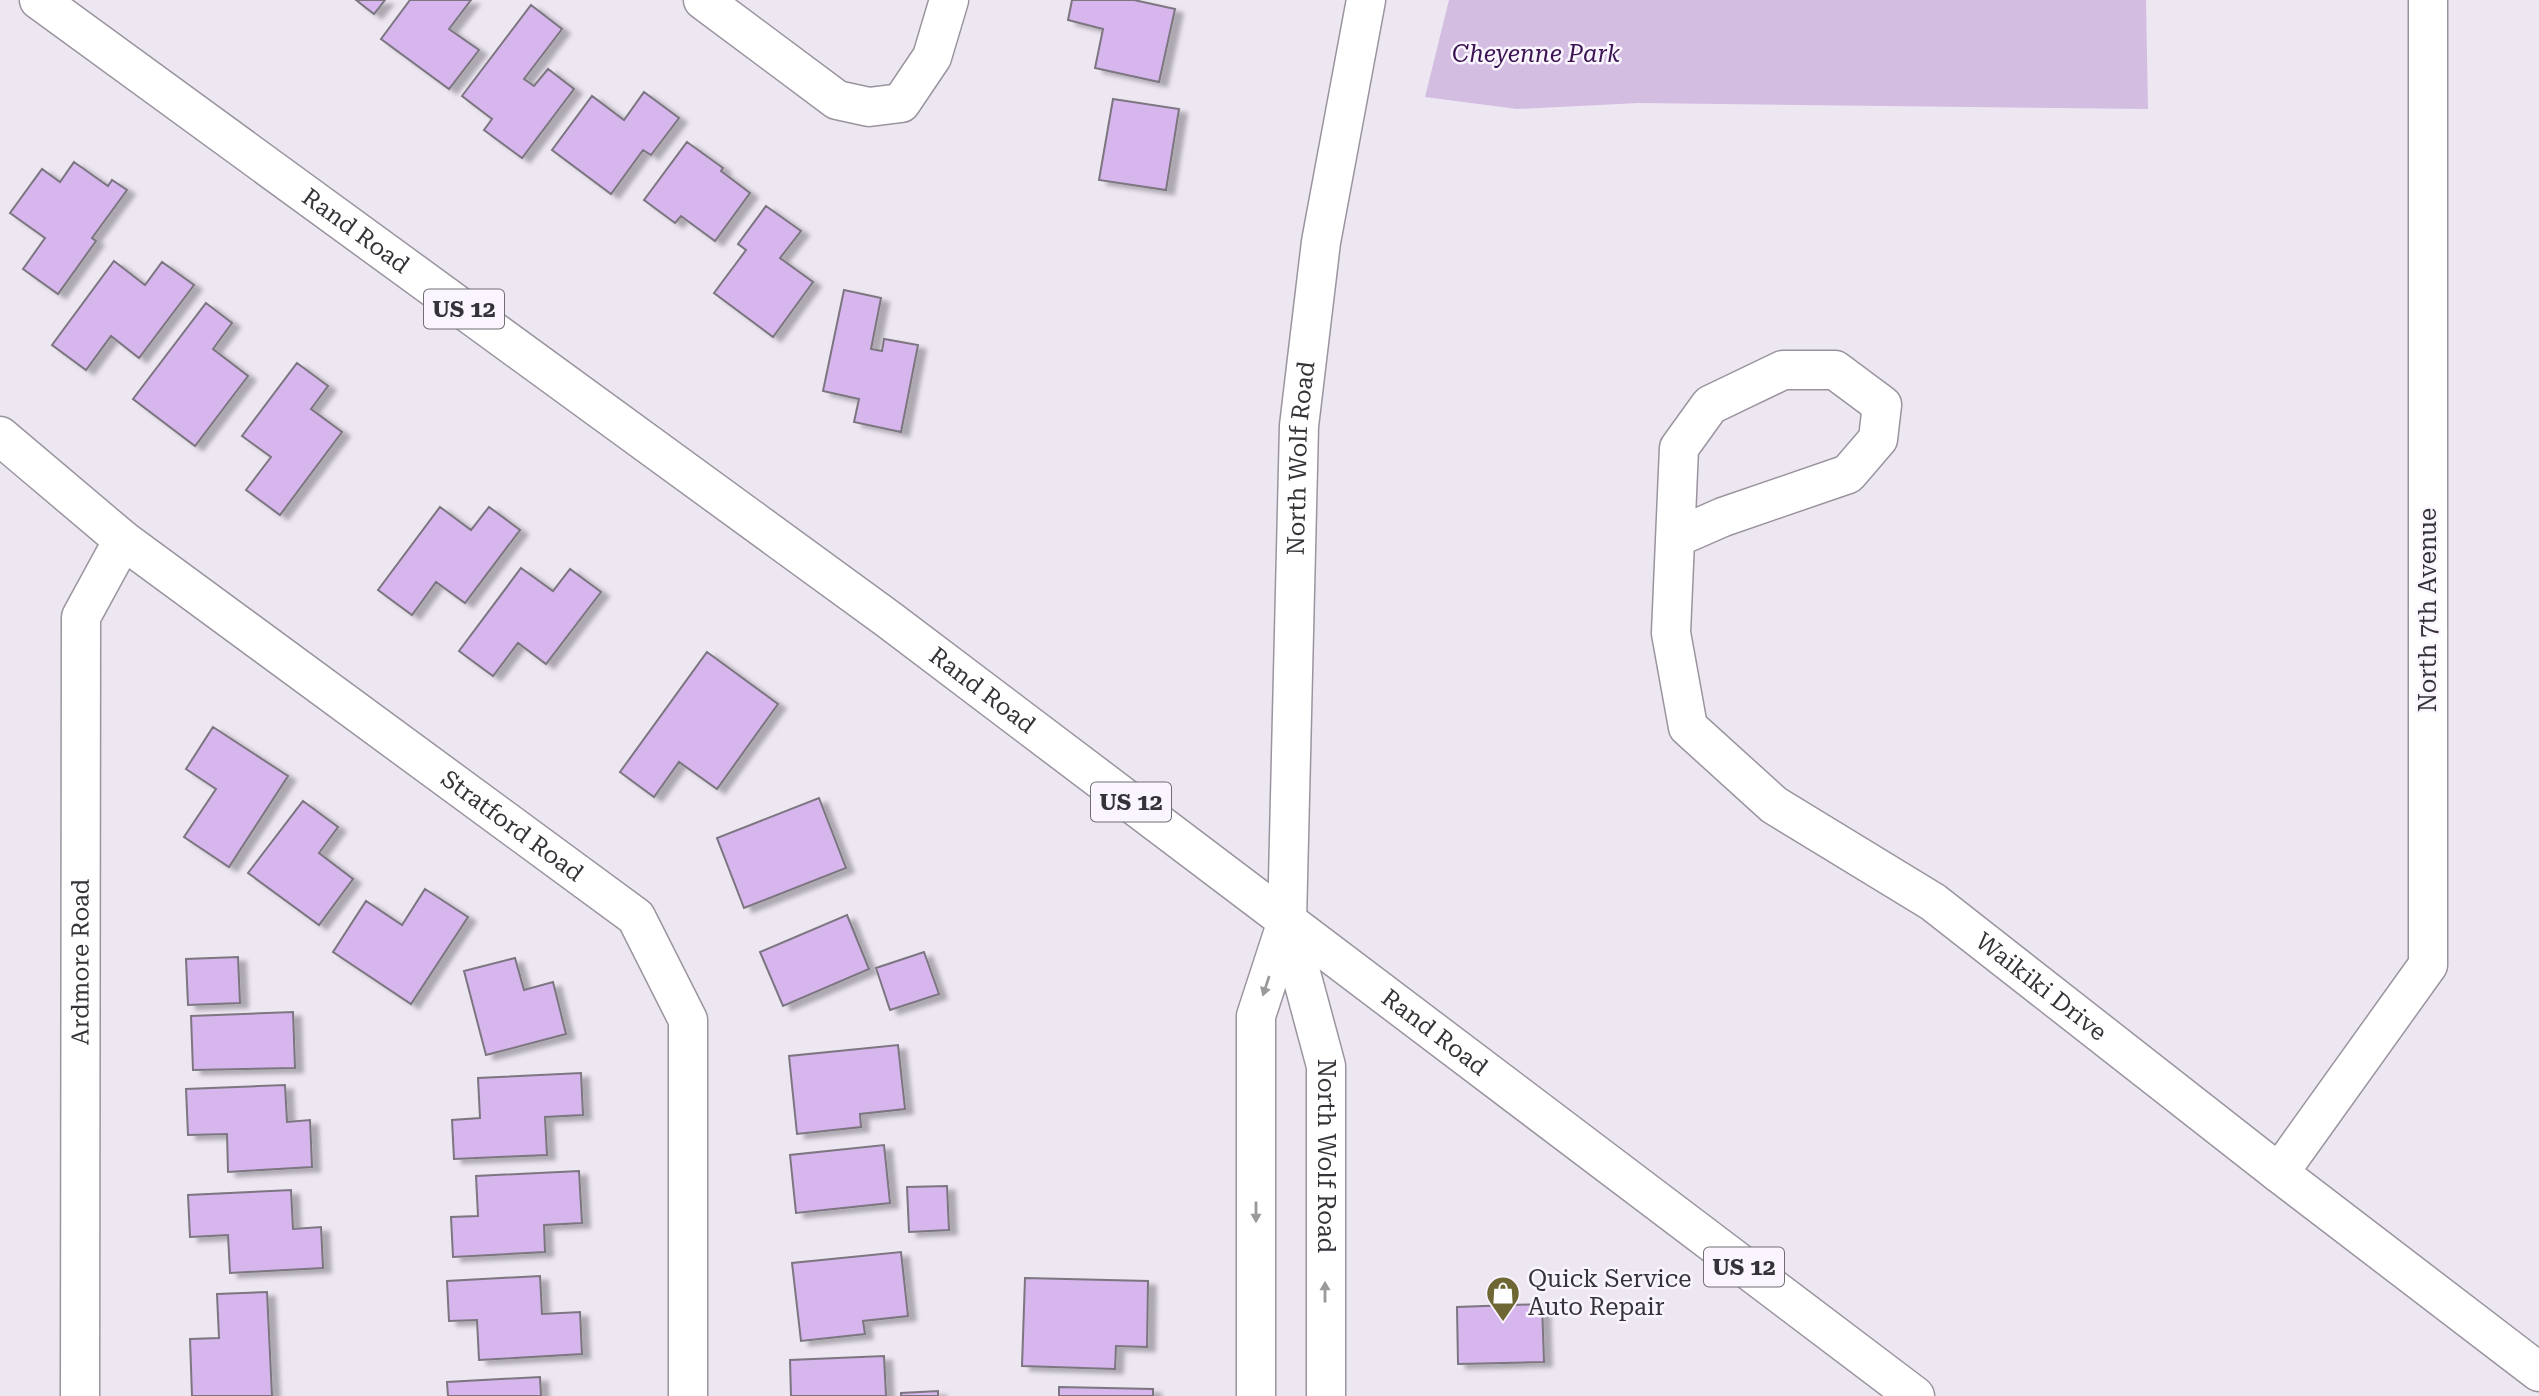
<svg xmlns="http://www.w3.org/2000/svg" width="2539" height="1396" font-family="'Roboto Serif',serif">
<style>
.green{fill:#d3bee2}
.building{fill:#d6b6ed;stroke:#7c7680;stroke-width:2;filter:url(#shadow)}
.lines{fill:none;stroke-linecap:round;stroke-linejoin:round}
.street-casing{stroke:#9a949f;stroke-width:41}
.secondary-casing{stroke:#9a949f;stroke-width:41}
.primary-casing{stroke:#9a949f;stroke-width:41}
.street{stroke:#fff;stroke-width:38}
.secondary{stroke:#fff;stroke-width:38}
.primary{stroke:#fff;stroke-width:38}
.oneway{fill:#9a999c}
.labels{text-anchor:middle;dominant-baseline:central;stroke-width:5;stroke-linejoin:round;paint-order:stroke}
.shield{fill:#faf5fe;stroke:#716d73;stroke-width:2}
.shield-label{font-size:23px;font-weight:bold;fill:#363338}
.park-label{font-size:24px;font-style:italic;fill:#3b1252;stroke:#faf5fe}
.street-label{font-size:24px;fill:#363338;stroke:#faf5fe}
.poi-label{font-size:24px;fill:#363338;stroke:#faf5fe;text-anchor:start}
</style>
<defs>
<filter id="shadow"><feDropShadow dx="8" dy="4.5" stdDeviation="2" flood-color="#0004"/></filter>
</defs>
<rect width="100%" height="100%" fill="#ede7f2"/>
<path class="green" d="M 1449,0 L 2146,0 L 2148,109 L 1639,103 L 1517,109 L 1425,97 Z"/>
<path class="building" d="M 356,0 L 385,0 L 374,14 Z
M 410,0 L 471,0 L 449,29 L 479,50 L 449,89 L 381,39 Z
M 1072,0 L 1134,0 L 1175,9 L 1159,82 L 1095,68 L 1103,29 L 1068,20 Z
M 531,5 L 562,29 L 524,79 L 534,86 L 548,69 L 574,89 L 522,158 L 484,130 L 492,119 L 462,96 Z
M 644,92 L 679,118 L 651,155 L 643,150 L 611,194 L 552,150 L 592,96 L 624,120 Z
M 1113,99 L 1179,109 L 1166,190 L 1099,180 Z
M 687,142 L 723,168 L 721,171 L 750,193 L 715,241 L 681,216 L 675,223 L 644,200 Z
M 74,162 L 108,186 L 112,180 L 127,190 L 92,238 L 96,241 L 58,294 L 23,269 L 45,238 L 10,213 L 42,169 L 60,182 Z
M 766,206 L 801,231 L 780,258 L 813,282 L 773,337 L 714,293 L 746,250 L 738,244 Z
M 114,261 L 145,285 L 162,262 L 194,285 L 139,358 L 111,336 L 86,370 L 52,345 Z
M 844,290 L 881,298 L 871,349 L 882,351 L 884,339 L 918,345 L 901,432 L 854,422 L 859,399 L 823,391 Z
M 206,303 L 232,323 L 213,349 L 248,376 L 195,446 L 133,399 Z
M 297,363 L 328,386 L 311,409 L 342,432 L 280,515 L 246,490 L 271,457 L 242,436 Z
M 440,507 L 471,530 L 489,507 L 520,530 L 465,603 L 436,582 L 412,615 L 378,590 Z
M 521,568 L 553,591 L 570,569 L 601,592 L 546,664 L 518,643 L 493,676 L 459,651 Z
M 707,652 L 778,704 L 717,789 L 679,762 L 654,797 L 620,772 Z
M 213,727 L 288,776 L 229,867 L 184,837 L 216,789 L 186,769 Z
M 819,798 L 846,868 L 744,908 L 717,838 Z
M 303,801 L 338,827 L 319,853 L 353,879 L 319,925 L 248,873 Z
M 425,889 L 468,917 L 411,1004 L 333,952 L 366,901 L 402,925 Z
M 847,915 L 869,969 L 783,1006 L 760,952 Z
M 924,952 L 939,994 L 890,1010 L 876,968 Z
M 238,957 L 240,1003 L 188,1005 L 186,959 Z
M 515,958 L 524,990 L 553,982 L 566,1034 L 486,1055 L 464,971 Z
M 293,1012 L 295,1068 L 193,1070 L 191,1016 Z
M 898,1045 L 905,1109 L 860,1114 L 861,1127 L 797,1134 L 789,1056 Z
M 581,1073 L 583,1115 L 545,1117 L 547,1155 L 454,1159 L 452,1120 L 480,1118 L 478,1078 Z
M 285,1085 L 287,1122 L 310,1120 L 312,1167 L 228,1172 L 227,1134 L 188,1135 L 186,1089 Z
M 884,1145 L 890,1203 L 796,1213 L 790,1155 Z
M 579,1171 L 582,1223 L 544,1225 L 545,1252 L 453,1257 L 451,1217 L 478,1216 L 476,1176 Z
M 947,1186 L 949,1230 L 909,1232 L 907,1187 Z
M 291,1190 L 293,1229 L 321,1227 L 323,1268 L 230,1273 L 228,1235 L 190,1237 L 188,1195 Z
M 901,1252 L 908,1316 L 863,1321 L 865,1334 L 801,1341 L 792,1263 Z
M 540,1276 L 542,1314 L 580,1312 L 582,1354 L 479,1360 L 477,1320 L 449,1321 L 447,1281 Z
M 1025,1278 L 1148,1281 L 1147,1347 L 1116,1346 L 1115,1369 L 1022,1366 Z
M 267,1292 L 272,1396 L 192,1396 L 190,1339 L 219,1338 L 217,1294 Z
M 1542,1304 L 1544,1362 L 1458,1364 L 1457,1307 Z
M 884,1356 L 886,1396 L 791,1396 L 790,1360 Z
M 540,1377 L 541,1396 L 448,1396 L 447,1382 Z
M 1059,1387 L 1153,1389 L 1153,1396 L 1059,1396 Z
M 938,1391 L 938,1396 L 901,1396 L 901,1393 Z"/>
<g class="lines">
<g class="street-casing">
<g id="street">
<path d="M 703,0 L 837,100 L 869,107 L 901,103 L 932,57 L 949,0"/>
<path id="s1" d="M 0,436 L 123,540 L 636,917 L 688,1020 L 688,1396"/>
<path id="s2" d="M 1675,538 L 1723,517 L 1848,474 L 1878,439 L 1882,405 L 1835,370 L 1783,370 L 1710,405 L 1679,448 L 1671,633 L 1688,727 L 1774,805 L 1933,902 L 2279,1173 L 2539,1372"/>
<path d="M 2279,1173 L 2428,965 L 2428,0"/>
<path id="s3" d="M 80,1396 L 81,617 L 123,540"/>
</g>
</g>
<g class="secondary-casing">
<g id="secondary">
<path id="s4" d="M 1287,921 L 1326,1066 L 1326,1396"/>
<path id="s5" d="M 1256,1396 L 1256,1016 L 1287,921 L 1299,426 L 1321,242 L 1366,0"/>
</g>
</g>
<g class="primary-casing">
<g id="primary">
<path id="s6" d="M 39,0 L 888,619 L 1915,1396"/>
</g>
</g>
<use href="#street" class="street"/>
<use href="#secondary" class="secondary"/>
<use href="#primary" class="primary"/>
</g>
<defs><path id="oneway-solid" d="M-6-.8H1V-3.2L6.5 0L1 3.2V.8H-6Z" transform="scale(1.75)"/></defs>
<g class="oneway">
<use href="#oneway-solid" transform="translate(1266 986) rotate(108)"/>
<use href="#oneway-solid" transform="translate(1256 1212) rotate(90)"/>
<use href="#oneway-solid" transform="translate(1325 1292) rotate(-90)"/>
</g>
<defs>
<g id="shop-pin" transform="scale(1.75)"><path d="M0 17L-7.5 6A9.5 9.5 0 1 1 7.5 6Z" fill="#6e6633" stroke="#faf5fe"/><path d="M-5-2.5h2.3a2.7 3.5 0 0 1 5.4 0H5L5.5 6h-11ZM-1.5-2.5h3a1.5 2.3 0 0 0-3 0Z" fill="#fff"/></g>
</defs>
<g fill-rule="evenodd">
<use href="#shop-pin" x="1503" y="1293"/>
</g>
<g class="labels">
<g class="shield">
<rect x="424" y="289.5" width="80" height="39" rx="5"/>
<rect x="1091" y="782.5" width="80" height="39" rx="5"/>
<rect x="1704" y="1247.5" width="80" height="39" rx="5"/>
</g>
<g class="shield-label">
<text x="464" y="309">US 12</text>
<text x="1131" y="802">US 12</text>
<text x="1744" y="1267">US 12</text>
</g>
<g class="park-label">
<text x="1536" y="54">Cheyenne Park</text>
</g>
<g class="street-label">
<text stroke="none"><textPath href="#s6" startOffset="392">Rand Road</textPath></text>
<text stroke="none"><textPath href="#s5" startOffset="943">North Wolf Road</textPath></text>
<text transform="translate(2428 610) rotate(-90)">North 7th Avenue</text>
<text stroke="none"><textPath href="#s6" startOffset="1169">Rand Road</textPath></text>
<text stroke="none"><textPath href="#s1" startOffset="644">Stratford Road</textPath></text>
<text stroke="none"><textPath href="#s3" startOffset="434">Ardmore Road</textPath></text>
<text stroke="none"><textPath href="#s2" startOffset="1230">Waikiki Drive</textPath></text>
<text stroke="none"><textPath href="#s6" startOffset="1736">Rand Road</textPath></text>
<text stroke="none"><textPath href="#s4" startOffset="240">North Wolf Road</textPath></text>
</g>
<g class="poi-label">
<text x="1528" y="1279">Quick Service<tspan x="1528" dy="28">Auto Repair</tspan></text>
</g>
</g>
</svg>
